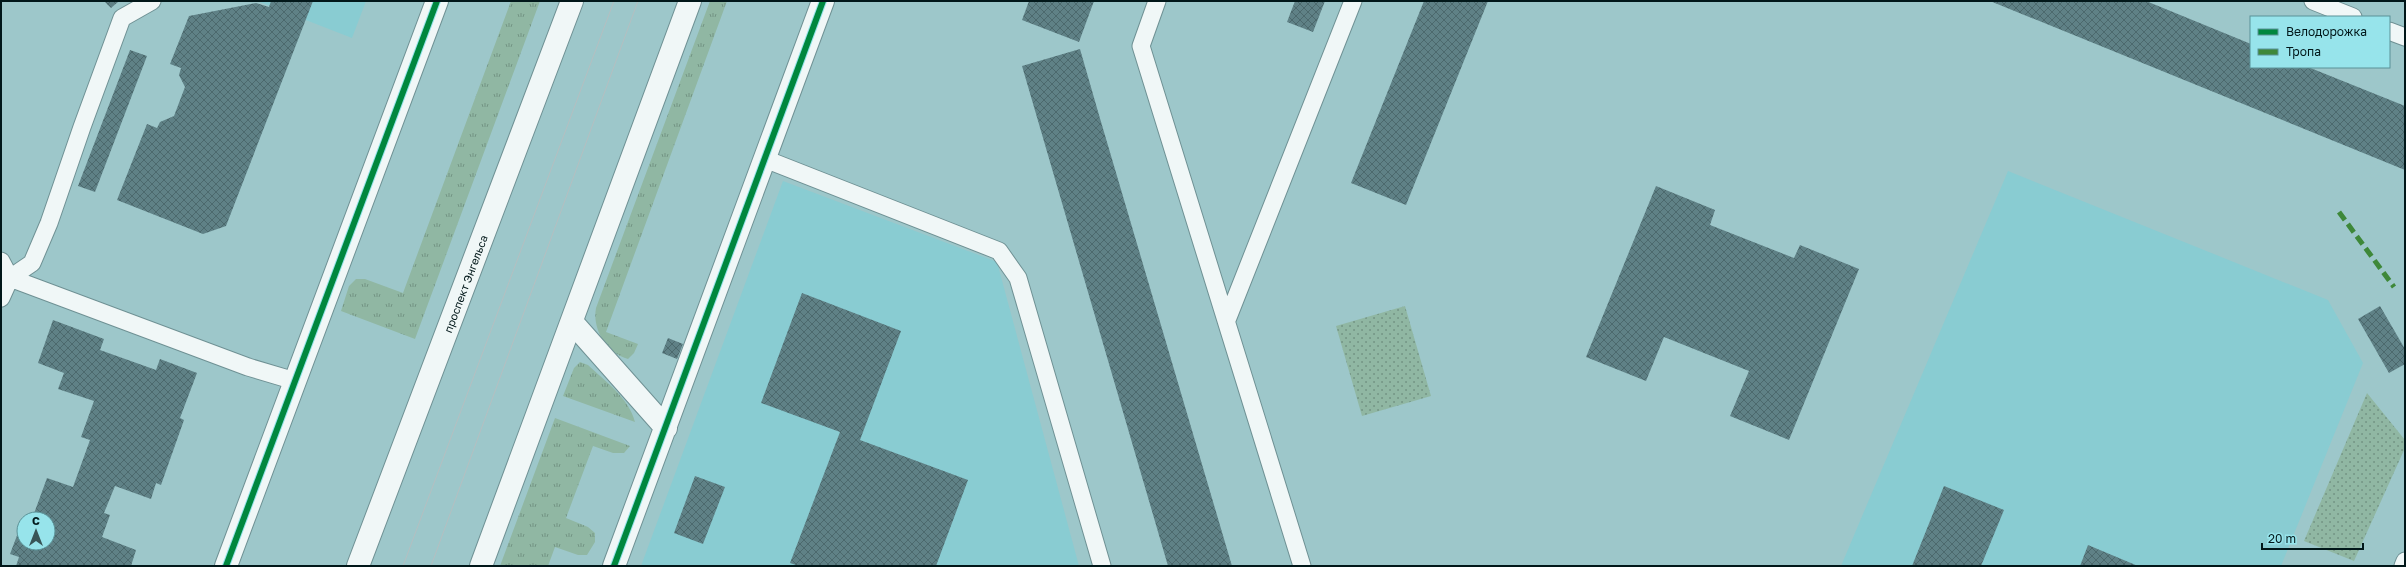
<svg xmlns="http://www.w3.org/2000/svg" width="2406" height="567" font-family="'Golos Text',sans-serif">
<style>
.built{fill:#89ccd2}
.grass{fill:url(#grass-tufts)}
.park{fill:url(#park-dots)}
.building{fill:url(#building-cross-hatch)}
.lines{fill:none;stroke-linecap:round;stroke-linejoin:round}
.service-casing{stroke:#6f9194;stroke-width:19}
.minor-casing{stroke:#6f9194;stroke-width:24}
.primary-casing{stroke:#6f9194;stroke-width:24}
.service{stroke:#f0f7f7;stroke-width:17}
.minor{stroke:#f0f7f7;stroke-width:22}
.primary{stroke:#f0f7f7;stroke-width:22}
.tram{stroke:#b4bfc1;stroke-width:1}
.quiet{stroke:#3e8839;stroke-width:5;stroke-dasharray:10 5;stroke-linecap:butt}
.cycleway-casing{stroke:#97e4eb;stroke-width:8}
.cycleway{stroke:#00873e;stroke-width:6}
.labels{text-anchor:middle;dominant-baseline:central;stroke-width:4;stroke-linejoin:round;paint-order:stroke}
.street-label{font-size:11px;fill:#011719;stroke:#97e4eb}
</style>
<defs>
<pattern id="grass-tufts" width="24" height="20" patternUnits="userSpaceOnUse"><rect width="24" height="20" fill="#90b7a3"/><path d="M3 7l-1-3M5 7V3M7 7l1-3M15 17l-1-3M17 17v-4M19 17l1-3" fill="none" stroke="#739484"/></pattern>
<pattern id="park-dots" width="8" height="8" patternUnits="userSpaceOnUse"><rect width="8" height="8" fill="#90b7a3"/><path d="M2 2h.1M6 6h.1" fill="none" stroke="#739484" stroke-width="1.8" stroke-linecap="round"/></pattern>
<pattern id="building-cross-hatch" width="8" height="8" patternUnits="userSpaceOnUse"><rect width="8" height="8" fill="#5f8186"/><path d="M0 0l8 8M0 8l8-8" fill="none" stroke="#4c696d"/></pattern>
</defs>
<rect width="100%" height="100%" fill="#9dc7ca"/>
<path class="built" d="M 257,1 L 366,1 L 352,38 Z
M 2008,171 L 2328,300 L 2363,363 L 2281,566 L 1841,566 Z
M 783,181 L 997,262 L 1079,566 L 641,566 Z"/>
<path class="grass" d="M 511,1 L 540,1 L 415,339 L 341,311 L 349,286 L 356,279 L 365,279 L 403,293 Z
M 710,1 L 727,1 L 606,332 L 638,344 L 634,353 L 628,359 C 606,353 592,329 596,308 Z
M 580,362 L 588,365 C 605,381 629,398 635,422 L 563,396 L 574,368 Z
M 555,418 L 630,446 L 624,453 L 613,453 L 593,446 L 566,518 L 588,527 L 595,533 L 595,542 L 587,555 L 578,555 L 555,547 L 548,566 L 500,566 Z"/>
<path class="park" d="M 1405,306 L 1431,396 L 1362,416 L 1336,326 Z
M 2367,393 L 2405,440 L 2405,448 L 2354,561 L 2304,541 Z"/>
<path class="building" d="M 104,1 L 119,1 L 111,8 Z
M 271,1 L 313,1 L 226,226 L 203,234 L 117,200 L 147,124 L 157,128 L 160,122 L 174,116 L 185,87 L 179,75 L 181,68 L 170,64 L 189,16 L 256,3 L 269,7 Z
M 1029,1 L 1094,1 L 1079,42 L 1022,20 Z
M 1295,1 L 1325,1 L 1313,32 L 1287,22 Z
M 1424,1 L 1488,1 L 1406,205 L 1351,183 Z
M 1990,1 L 2146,1 L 2251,44 L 2251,67 L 2308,67 L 2405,106 L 2405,170 Z
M 1080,49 L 1099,115 L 1232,566 L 1168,566 L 1022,66 Z
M 130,50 L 147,56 L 95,192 L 78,186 Z
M 1656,186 L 1715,210 L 1710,225 L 1794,258 L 1800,245 L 1859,269 L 1789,440 L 1730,416 L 1749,371 L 1664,337 L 1646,381 L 1586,357 Z
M 802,293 L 901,331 L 860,440 L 968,480 L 936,566 L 799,566 L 790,563 L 840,432 L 761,403 Z
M 2380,306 L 2405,349 L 2405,364 L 2389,373 L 2358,319 Z
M 53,320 L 104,339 L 100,350 L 156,370 L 160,359 L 197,373 L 180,418 L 184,420 L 161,485 L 156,483 L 151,499 L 115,486 L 104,513 L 110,515 L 102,537 L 136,550 L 131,566 L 16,566 L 19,557 L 10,554 L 24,517 L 29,519 L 24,519 L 24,543 L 48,543 L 48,519 L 32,519 L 47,478 L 73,487 L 90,440 L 81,437 L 94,401 L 58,389 L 64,373 L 38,363 Z
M 668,338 L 683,344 L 677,359 L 662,353 Z
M 695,476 L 725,487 L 703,544 L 674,533 Z
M 1944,486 L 2004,510 L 1981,566 L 1912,566 Z
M 2088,545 L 2138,566 L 2080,566 Z"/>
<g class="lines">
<g class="service-casing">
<path id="service" d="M 1157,1 L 1141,46 L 1302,566
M 2313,1 L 2353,17
M 2389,31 L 2405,37
M 765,159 L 999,251 L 1018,278 L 1102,566
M 1,261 L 10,278
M 3,280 L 10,278 L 248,367 L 295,381
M 1,298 L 10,278 L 32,263 L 49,223 L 82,127 L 122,18 L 152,1
M 1227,320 L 1353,1
M 2403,566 L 2405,561"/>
</g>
<g class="minor-casing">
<path id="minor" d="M 572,322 L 666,428
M 226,566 L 437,1
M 614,566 L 823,1"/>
</g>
<g class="primary-casing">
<g id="primary">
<path id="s1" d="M 358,566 L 572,1"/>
<path d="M 481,566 L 690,1"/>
</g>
</g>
<use href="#service" class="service"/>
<use href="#minor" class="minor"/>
<use href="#primary" class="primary"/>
<path class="tram" d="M 403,566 L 614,1
M 431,566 L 638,1"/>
<path class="quiet" d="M 2339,212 L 2394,287"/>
<g class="cycleway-casing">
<path id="cycleway" d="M 226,566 L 437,1
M 614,566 L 823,1"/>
</g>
<use href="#cycleway" class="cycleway"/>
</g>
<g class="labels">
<g class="street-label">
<text stroke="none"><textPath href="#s1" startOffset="302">проспект Энгельса</textPath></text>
</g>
</g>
<rect width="2406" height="567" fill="none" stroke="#011719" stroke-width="4"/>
<rect x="2250" y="16" width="140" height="52" fill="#97e4eb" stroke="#5b9297"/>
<rect x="2258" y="29" width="20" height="6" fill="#00873e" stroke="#5b9297"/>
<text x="2286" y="36" font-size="12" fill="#011719">Велодорожка</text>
<rect x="2258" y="49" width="20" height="6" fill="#3e8839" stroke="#5b9297"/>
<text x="2286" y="56" font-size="12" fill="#011719">Тропа</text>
<g transform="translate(36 531)"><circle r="19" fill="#97e4eb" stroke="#5b9297"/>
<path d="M0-3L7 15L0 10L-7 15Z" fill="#385557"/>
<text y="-6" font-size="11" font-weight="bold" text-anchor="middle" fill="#011719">С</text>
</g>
<path d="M2262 543v6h101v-6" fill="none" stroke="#011719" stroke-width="2"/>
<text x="2268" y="543" font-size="12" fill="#011719" stroke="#97e4eb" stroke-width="3" paint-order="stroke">20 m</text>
</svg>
